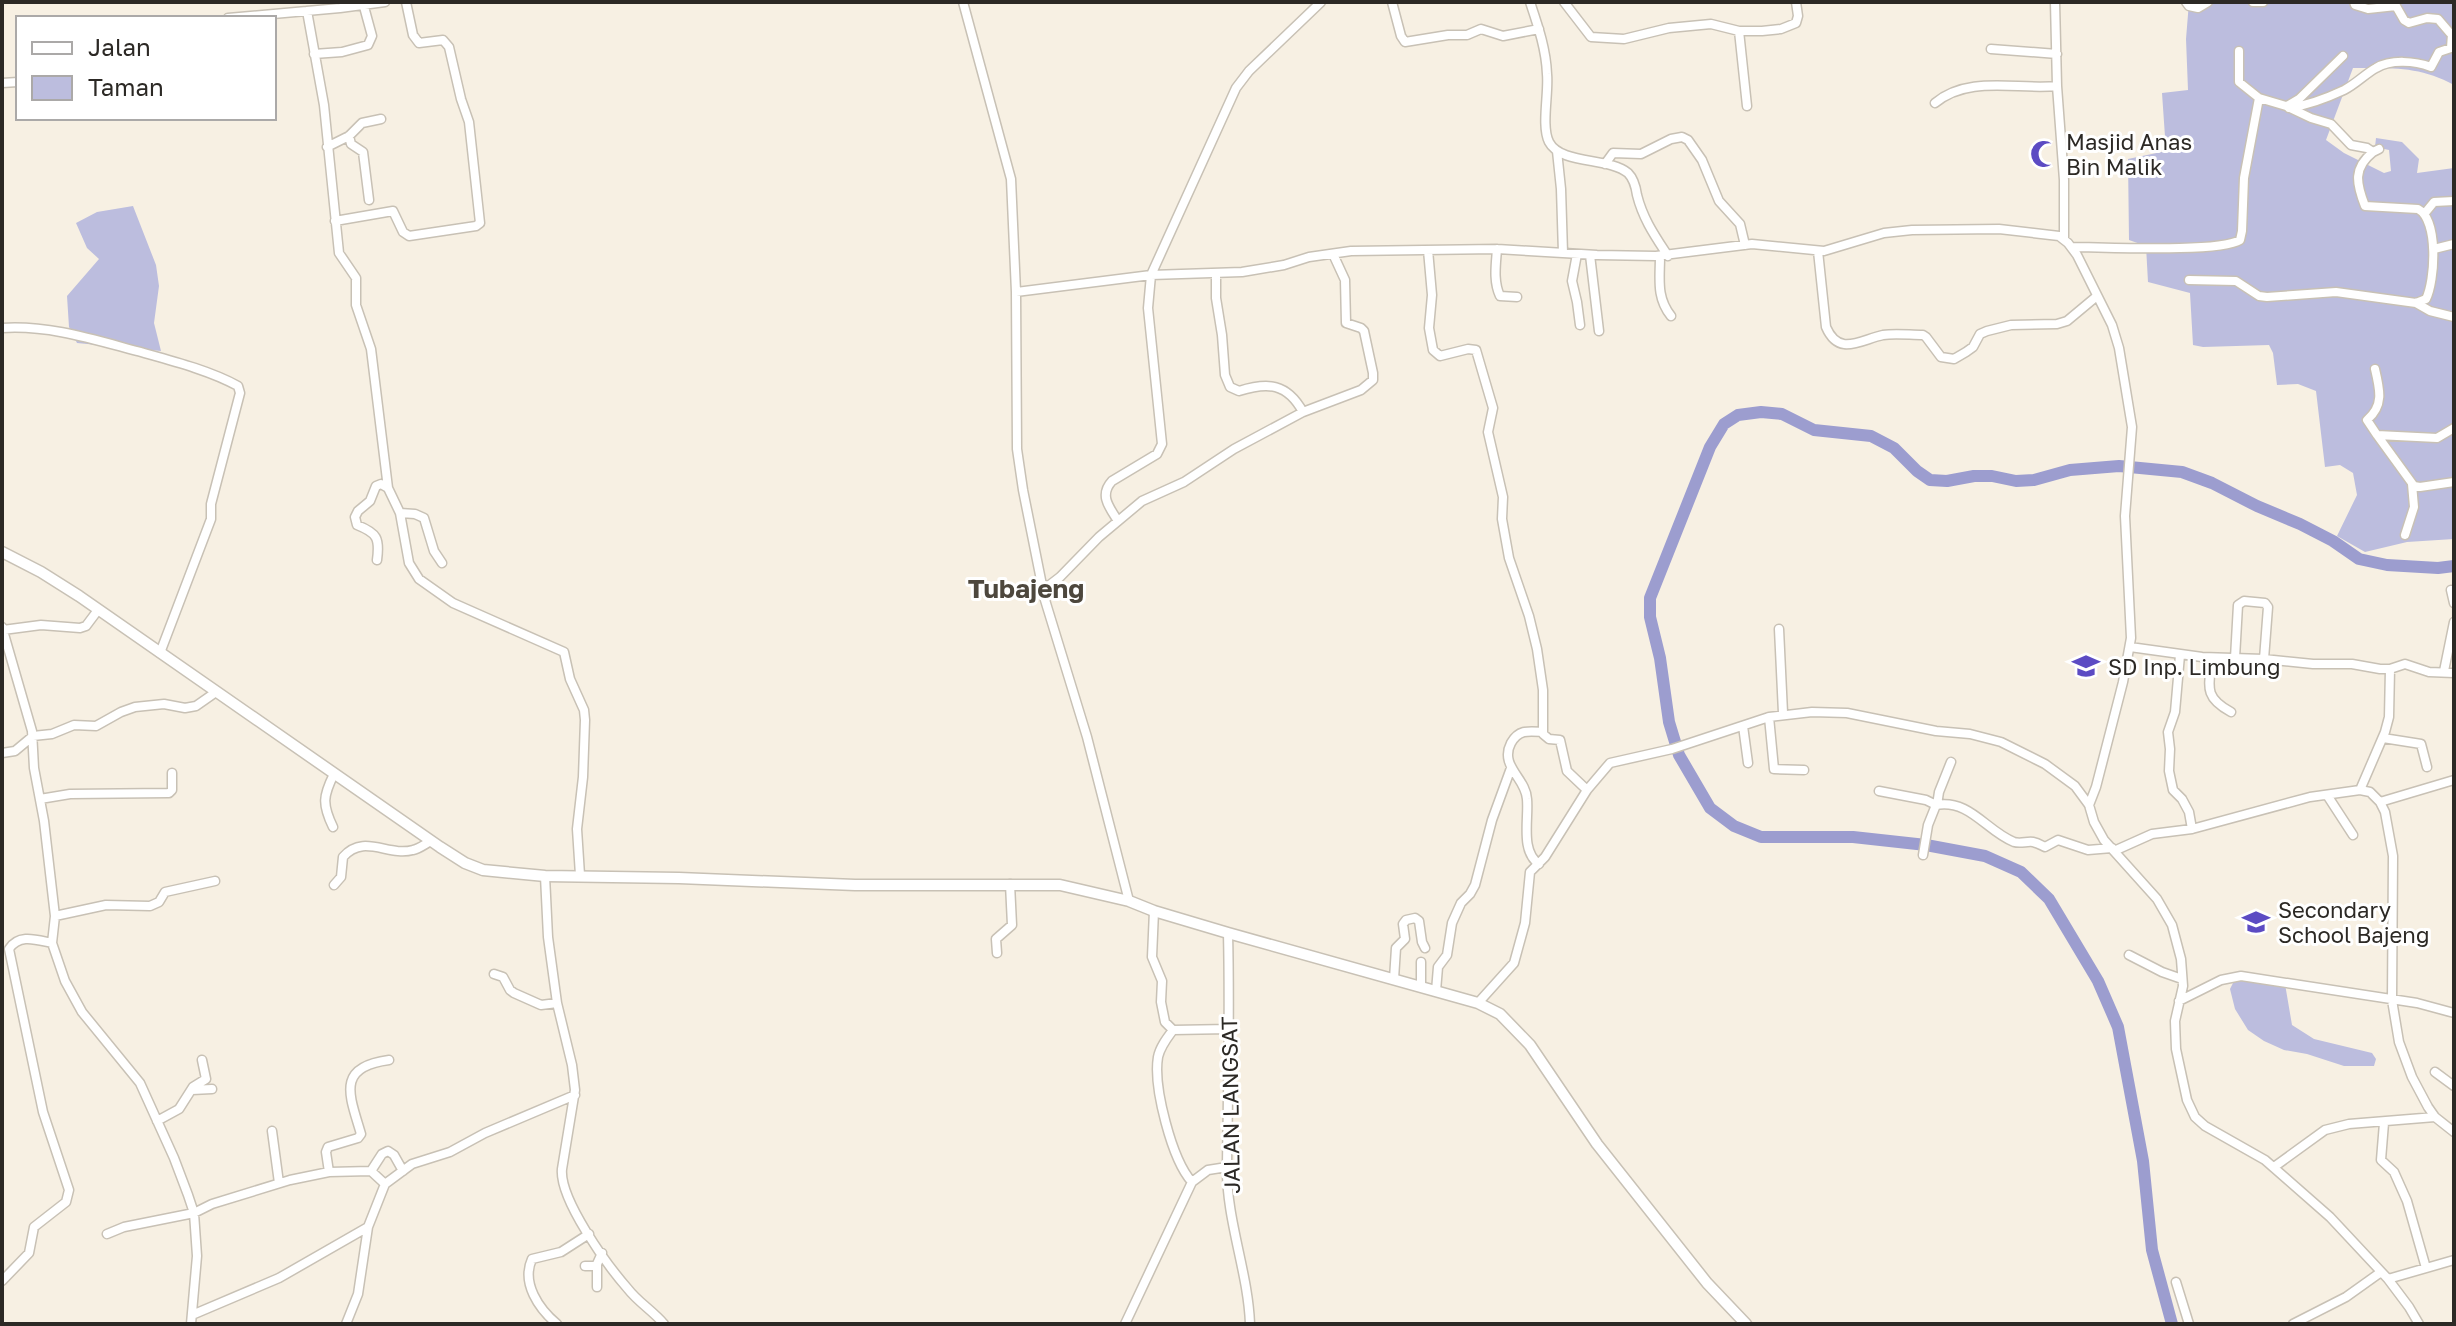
<svg xmlns="http://www.w3.org/2000/svg" width="2456" height="1326" font-family="'Golos Text',sans-serif">
<style>
.green{fill:#bcbdde}
.lines{fill:none;stroke-linecap:round;stroke-linejoin:round}
.river{stroke:#9c9dcf;stroke-width:12}
.minor-casing{stroke:#c8c1b5;stroke-width:11}
.major-casing{stroke:#c8c1b5;stroke-width:13}
.minor{stroke:#fff;stroke-width:8}
.major{stroke:#fff;stroke-width:10}
.labels{text-anchor:middle;dominant-baseline:central;stroke-width:6;stroke-linejoin:round;paint-order:stroke}
.poi-label{font-size:22px;fill:#2c2925;stroke:#fff;text-anchor:start}
.street-label{font-size:22px;fill:#2c2925;stroke:#fff}
.quarter-label{font-size:26px;font-weight:bold;fill:#4d473d;stroke:#fff}
</style>
<rect width="100%" height="100%" fill="#f7f0e3"/>
<path class="green" d="M 2189,2 L 2454,2 L 2454,85 C 2420,66 2391,68 2353,68 L 2326,140 L 2344,153 L 2384,173 L 2391,171 L 2389,150 L 2375,147 L 2376,138 L 2402,142 L 2419,159 L 2417,173 L 2454,168 L 2454,539 L 2407,542 L 2365,552 L 2337,536 L 2357,495 L 2353,473 L 2340,465 L 2325,467 L 2316,391 L 2298,384 L 2277,385 L 2273,353 L 2269,345 L 2203,347 L 2193,345 L 2190,293 L 2148,282 L 2146,246 L 2129,240 L 2128,159 L 2166,151 L 2162,93 L 2188,90 L 2186,39 Z
M 133,206 L 156,265 L 159,286 L 154,323 L 161,351 L 77,343 L 69,327 L 67,296 L 99,259 L 87,248 L 76,223 L 97,212 Z
M 2266,980 L 2285,984 L 2292,1025 L 2314,1039 L 2372,1053 L 2376,1059 L 2374,1066 L 2344,1066 L 2307,1054 L 2284,1050 L 2264,1041 L 2248,1030 L 2235,1009 L 2230,989 L 2234,981 Z"/>
<g class="lines">
<path class="river" d="M 2172,1324 L 2152,1250 L 2143,1161 L 2118,1027 L 2098,981 L 2049,899 L 2021,872 L 1985,856 L 1926,845 L 1853,837 L 1761,837 L 1734,826 L 1710,808 L 1679,755 L 1669,722 L 1660,658 L 1650,617 L 1650,598 L 1710,447 L 1724,424 L 1738,415 L 1761,412 L 1782,414 L 1814,430 L 1871,436 L 1894,448 L 1917,471 L 1930,480 L 1947,481 L 1974,476 L 1992,476 L 2016,481 L 2034,480 L 2070,470 L 2119,466 L 2182,472 L 2212,483 L 2257,506 L 2300,524 L 2333,541 L 2359,559 L 2387,565 L 2438,568 L 2454,566"/>
<g class="minor-casing">
<path id="minor" d="M 963,2 L 1011,179 L 1016,292 L 1017,449 L 1023,490 L 1045,600 L 1087,737 L 1129,901
M 1392,2 L 1401,36 L 1405,42 L 1448,35 L 1467,35 L 1481,29 L 1503,36 L 1539,29
M 1530,2 C 1538,26 1546,49 1547,74 C 1549,93 1541,126 1549,142 C 1561,165 1609,157 1628,173 C 1634,179 1636,188 1637,195 C 1643,219 1655,236 1668,256
M 1564,2 L 1591,37 L 1624,39 L 1669,28 L 1711,24 L 1739,31 L 1762,31 L 1781,29 L 1796,23 L 1798,16 L 1796,2
M 2055,2 L 2057,86 L 2064,180 L 2064,238
M 2186,2 L 2189,6 L 2198,8 L 2208,2
M 2253,2 L 2263,2
M 2354,2 L 2355,5 L 2368,9 L 2396,6 L 2404,20 L 2409,23 L 2427,18 L 2438,19 L 2450,33 L 2454,34
M 307,11 L 324,105 L 339,253 L 356,278 L 356,305 L 371,349 L 388,488 L 400,513 L 409,563 L 419,579 L 453,603 L 564,652 L 570,679 L 584,710 L 585,720 L 583,777 L 577,829 L 580,875
M 228,18 L 340,8 L 385,2
M 1739,31 L 1747,106
M 1991,49 L 2057,54
M 314,54 L 342,52 L 368,45 L 372,36 L 363,3
M 2,83 L 18,82
M 2259,98 L 2286,106 L 2311,118 L 2331,124 L 2351,145 L 2367,148 L 2373,152 L 2379,149
M 1935,103 C 1969,75 2016,90 2057,86
M 2287,106 L 2299,99 L 2343,56
M 2289,108 C 2309,105 2327,98 2344,90 C 2356,84 2365,74 2376,68 C 2391,59 2415,61 2431,67 L 2439,52 L 2451,48 L 2452,34
M 349,136 L 351,144 L 363,152 L 369,200
M 327,147 L 349,136 L 362,123 L 381,119
M 1557,151 L 1561,189 L 1563,253
M 1605,164 L 1613,153 L 1641,154 L 1671,139 L 1682,137 L 1688,140 L 1702,160 L 1719,201 L 1740,224 L 1745,245
M 2425,213 L 2434,202 L 2454,201
M 335,221 L 393,211 L 403,232 L 409,236 L 476,226 L 480,223 L 469,122 L 461,99 L 449,47 L 443,40 L 419,43 L 413,35 L 406,2
M 2072,247 C 2103,247 2219,253 2240,240 L 2242,231 L 2244,178 L 2259,98 L 2239,82 L 2239,51
M 1497,249 C 1496,264 1493,281 1500,296 L 1517,297
M 2434,249 L 2454,244
M 1428,250 L 1432,295 L 1429,328 L 1433,350 L 1440,356 L 1468,349 L 1476,350 L 1493,408 L 1488,432 L 1503,497 L 1502,519 L 1509,558 L 1529,616 L 1537,649 L 1543,690 L 1543,734 L 1549,739 L 1560,740 L 1567,771 L 1587,790
M 1818,251 L 1826,327 C 1839,357 1860,340 1883,335 C 1895,333 1910,335 1923,335 L 1926,337 L 1941,357 L 1954,359 L 1966,352 L 1973,347 L 1980,334 L 1987,331 L 2011,325 L 2057,324 L 2067,321 L 2097,296
M 1577,254 L 1572,281 L 1577,302 L 1580,325
M 1590,255 L 1599,331
M 1660,256 C 1660,279 1656,297 1671,316
M 1216,273 L 1216,298 L 1222,335 L 1225,375 L 1230,387 L 1239,391 C 1268,382 1287,383 1303,412
M 2189,280 L 2236,281 L 2259,296 L 2267,297 L 2336,292 L 2416,303 L 2426,299 C 2435,281 2439,220 2418,209 L 2365,206 C 2356,183 2353,168 2373,152
M 1016,292 L 1151,275 L 1242,272 L 1284,265 L 1309,257 L 1351,251 L 1497,249 L 1597,255 L 1656,256 L 1752,244 L 1824,251 L 1884,233 L 1912,230 L 1999,229 L 2059,236 L 2068,243 L 2077,255 L 2112,325 L 2119,348 L 2132,427 L 2125,516 L 2131,638 L 2123,682 L 2096,787 L 2089,805
M 2416,303 L 2430,311 L 2454,317
M 2,328 C 49,325 92,339 137,351 C 169,360 209,370 238,386 L 240,393 L 211,504 L 211,519 L 160,653
M 2375,369 C 2380,390 2384,406 2367,420 L 2377,435 L 2437,438 L 2454,428
M 2377,435 L 2414,486 L 2420,487 L 2454,482
M 400,513 L 415,514 L 424,518 L 434,551 L 442,563
M 1118,521 C 1109,507 1099,495 1112,481 L 1157,454 L 1162,444 L 1148,308 L 1151,275 L 1236,88 L 1249,71 L 1321,2
M 2405,535 L 2414,507 L 2412,484
M 377,560 C 380,538 377,533 357,525 L 355,517 L 358,511 L 370,501 L 376,486 L 381,484 L 388,488
M 1043,590 L 1060,577 L 1099,537 L 1142,501 L 1184,482 L 1234,449 L 1303,412 L 1361,390 L 1373,380 L 1373,373 L 1364,331 L 1361,328 L 1346,323 L 1345,280 L 1333,254
M 2451,590 L 2454,603
M 2,627 L 32,731 L 34,768 L 44,821 L 55,916 L 52,943 L 65,981 L 82,1012 L 140,1083 L 174,1158 L 188,1195 L 194,1213 L 197,1256 L 191,1324
M 1779,629 L 1783,713
M 3,630 L 41,625 L 80,628 L 86,626 L 98,610
M 2130,647 L 2202,657 L 2264,659 L 2313,664 L 2352,664 L 2380,669 L 2390,669 L 2405,664 L 2429,672 L 2454,673
M 2180,655 L 2175,712 L 2168,732 L 2170,749 L 2169,771 L 2173,790 L 2182,799 L 2189,812 L 2192,829
M 2212,658 C 2209,686 2203,697 2231,712
M 2235,658 L 2238,605 L 2244,601 L 2265,603 L 2268,607 L 2264,659
M 2444,671 L 2454,622
M 1769,717 L 1774,769 L 1804,770
M 1743,726 L 1748,763
M 2383,738 L 2421,744 L 2427,767
M 2,753 L 15,751 L 33,736 L 52,734 L 74,725 L 96,726 L 121,712 L 135,707 L 164,704 L 185,708 L 196,706 L 216,692
M 2360,790 L 2385,732 L 2389,717 L 2390,669
M 1879,791 L 1926,800 L 1936,805
M 2327,795 L 2353,835
M 40,799 L 70,794 L 169,793 L 172,790 L 172,773
M 2380,802 L 2454,780
M 1937,805 L 1939,792 L 1951,762
M 333,827 C 322,804 323,796 334,774
M 2114,851 L 2152,834 L 2192,829 L 2310,797 L 2360,790 L 2370,792 L 2380,802 L 2385,812 L 2393,856 L 2392,1000 L 2399,1042 L 2412,1077 L 2428,1107 L 2435,1117 L 2454,1132
M 1923,855 L 1928,825 L 1936,805 C 1970,799 1986,831 2014,842 C 2021,844 2027,841 2033,842 C 2038,843 2041,845 2045,847 L 2058,840 L 2088,850 L 2112,848
M 1539,864 C 1520,851 1529,819 1527,799 C 1526,778 1499,766 1511,743 C 1519,729 1529,731 1543,732
M 545,876 L 548,937 L 557,1003 L 572,1065 L 575,1090 L 562,1169 C 559,1199 607,1265 628,1289 C 638,1302 653,1311 664,1324
M 334,885 L 341,877 L 343,857 C 364,833 388,857 413,850 C 419,849 425,844 431,841
M 1154,911 L 1152,957 L 1162,981 L 1161,1002 L 1165,1022 L 1173,1030 L 1229,1029
M 55,916 L 106,905 L 150,906 L 159,902 L 165,892 L 215,881
M 1228,933 C 1230,1011 1228,1088 1227,1166 C 1226,1220 1248,1271 1250,1324
M 997,953 L 996,939 L 1012,925 L 1010,884
M 2129,955 L 2162,972 L 2182,979
M 494,974 L 503,977 L 510,990 L 514,993 L 541,1005 L 557,1003
M 1394,979 L 1396,948 L 1405,939 L 1403,924 L 1406,920 L 1415,918 L 1419,921 L 1422,942 L 1425,948
M 1421,987 L 1421,962
M 1436,991 L 1438,967 L 1447,955 L 1452,923 L 1461,903 L 1470,894 L 1475,885 L 1492,820 L 1511,768
M 2179,1001 L 2221,980 L 2241,976 L 2417,1003 L 2454,1013
M 1478,1003 L 1514,963 L 1525,923 L 1530,872 L 1545,857 L 1587,790 L 1610,763 L 1672,749 L 1769,717 L 1812,712 L 1847,713 L 1936,731 L 1970,734 L 2001,742 L 2045,764 L 2075,786 L 2089,805 L 2094,822 L 2104,840 L 2157,899 L 2172,925 L 2181,959 L 2183,986 L 2175,1021 L 2176,1049 L 2187,1100 L 2195,1117 L 2205,1126 L 2265,1160 L 2330,1217 L 2388,1279 L 2409,1307 L 2419,1324
M 1173,1030 C 1167,1038 1160,1047 1158,1057 C 1153,1087 1172,1160 1192,1182 L 1208,1170 L 1227,1167
M 2435,1072 L 2454,1086
M 192,1090 L 212,1089
M 157,1121 L 179,1109 L 193,1087 L 206,1079 L 202,1060
M 2384,1123 L 2381,1160 L 2394,1172 L 2407,1201 L 2426,1268
M 272,1131 L 279,1183
M 2274,1167 L 2325,1130 L 2349,1124 L 2435,1117
M 371,1171 L 382,1154 L 388,1151 L 394,1155 L 403,1171
M 329,1172 L 326,1152 L 328,1147 L 358,1138 L 361,1134 C 350,1096 335,1067 389,1060
M 107,1234 L 124,1227 L 194,1213 L 212,1204 L 290,1180 L 329,1172 L 371,1171 L 385,1184
M 585,1266 L 597,1266
M 2388,1279 L 2454,1260
M 2,1281 L 29,1253 L 34,1227 L 66,1202 L 69,1190 L 43,1112 L 9,949 C 19,933 37,940 52,943
M 2176,1282 L 2189,1324
M 597,1287 L 597,1264 L 602,1253
M 192,1315 L 279,1278 L 368,1227 L 385,1184 L 412,1164 L 450,1152 L 485,1133 L 575,1095
M 346,1324 L 358,1294 L 368,1227
M 557,1324 C 539,1309 521,1283 532,1259 L 561,1252 L 589,1234
M 1125,1324 L 1192,1182
M 2293,1324 L 2346,1297 L 2381,1272"/>
</g>
<g class="major-casing">
<path id="major" d="M 2,552 L 41,572 L 79,596 L 440,847 L 465,863 L 483,870 L 545,876 L 679,878 L 855,885 L 1060,885 L 1129,901 L 1154,911 L 1228,933 L 1478,1003 L 1500,1014 L 1530,1045 L 1597,1144 L 1707,1283 L 1746,1324"/>
</g>
<use href="#minor" class="minor"/>
<use href="#major" class="major"/>
</g>
<defs>
<g id="mosque-bare" transform="scale(2.16)"><path d="M3.5-4.9A6 6 0 1 0 3.5 4.9A5 5 0 1 1 3.5-4.9Z" fill="#5c4bc3" stroke="#fff" stroke-width="2.5" paint-order="stroke"/></g>
<g id="school-bare" transform="scale(2.16)"><path d="M0-5L7-2L0 1L-7-2ZM-4 1L0 2.5L4 1V4Q0 6-4 4Z" fill="#5c4bc3" stroke="#fff" stroke-width="2.5" paint-order="stroke"/></g>
</defs>
<g fill-rule="evenodd">
<use href="#mosque-bare" x="2044" y="154"/>
<use href="#school-bare" x="2086" y="666"/>
<use href="#school-bare" x="2256" y="922"/>
</g>
<g class="labels">
<g class="poi-label">
<text x="2066" y="141">Masjid Anas<tspan x="2066" dy="25">Bin Malik</tspan></text>
<text x="2108" y="666">SD Inp. Limbung</text>
<text x="2278" y="909">Secondary<tspan x="2278" dy="25">School Bajeng</tspan></text>
</g>
<g class="street-label">
<text transform="translate(1230 1105) rotate(-91)">JALAN LANGSAT</text>
</g>
<g class="quarter-label">
<text x="1026" y="588">Tubajeng</text>
</g>
</g>
<rect width="2456" height="1326" fill="none" stroke="#2c2925" stroke-width="8"/>
<rect x="16" y="16" width="260" height="104" fill="#ffffff" stroke="#aba9a8" stroke-width="2"/>
<rect x="32" y="42" width="40" height="12" fill="#ffffff" stroke="#aba9a8" stroke-width="2"/>
<text x="88" y="56" font-size="24" fill="#2c2925">Jalan</text>
<rect x="32" y="76" width="40" height="24" fill="#bcbdde" stroke="#aba9a8" stroke-width="2"/>
<text x="88" y="96" font-size="24" fill="#2c2925">Taman</text>
</svg>
